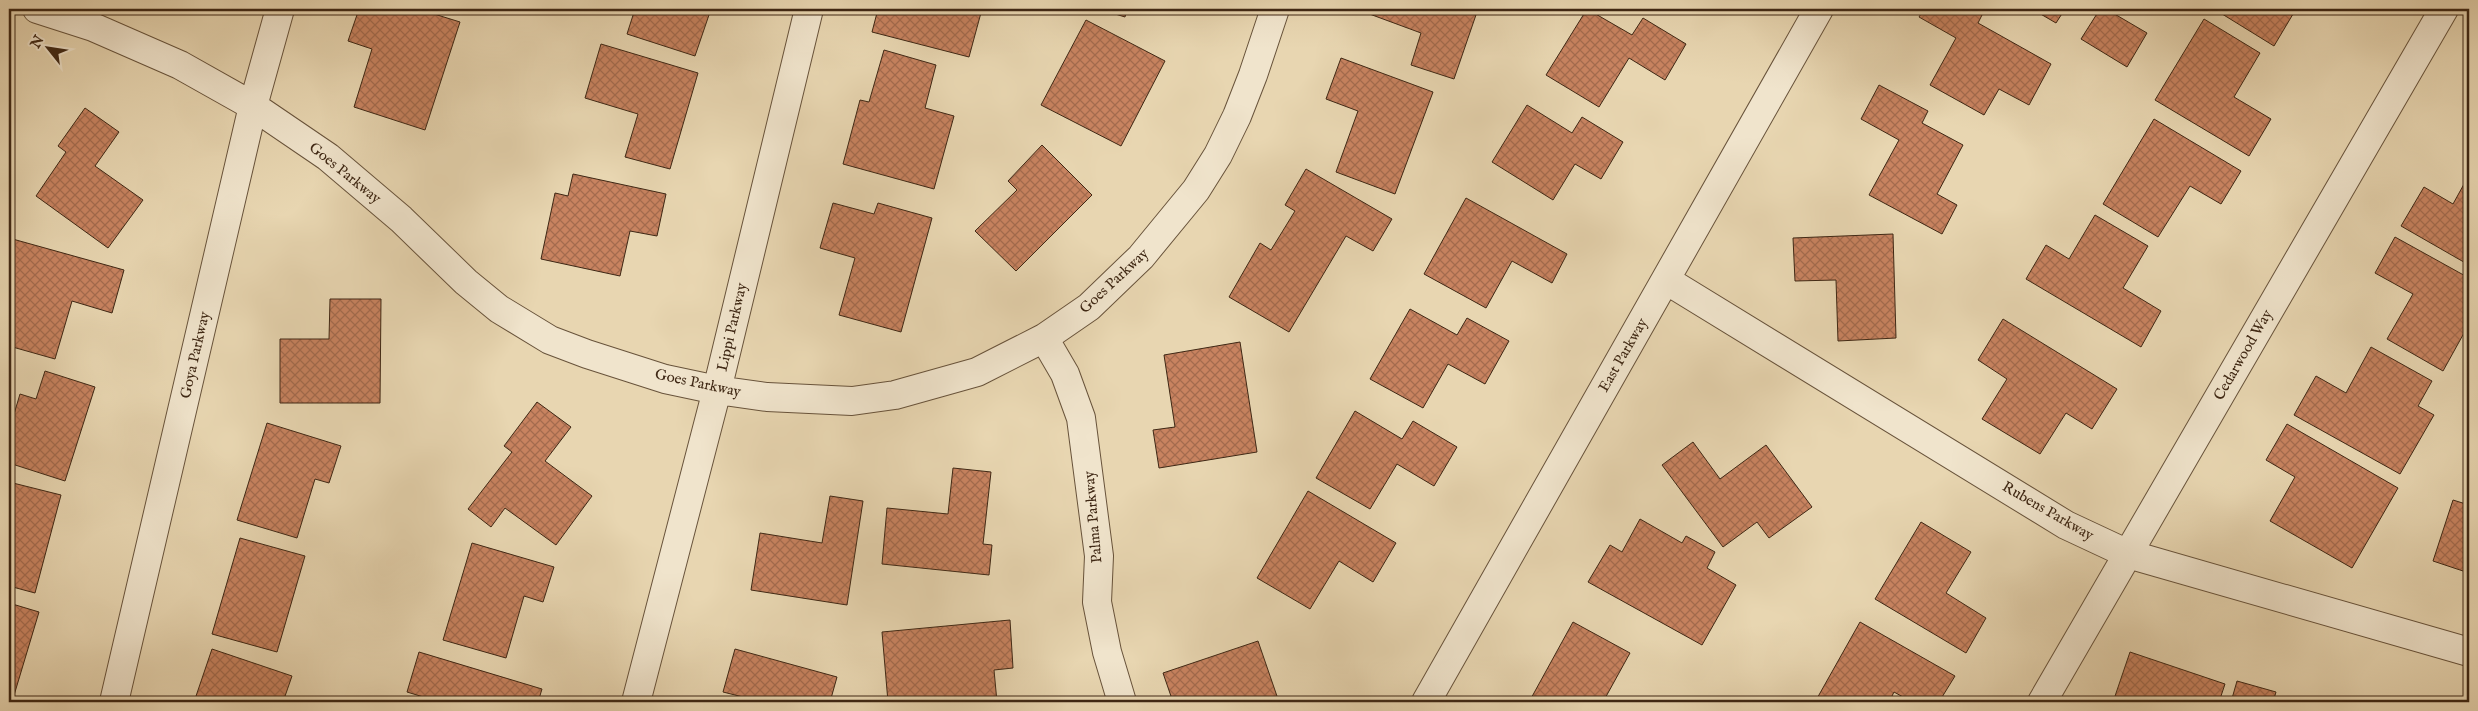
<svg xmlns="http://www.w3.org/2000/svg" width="2478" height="711" font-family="'IM FELL English',serif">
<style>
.building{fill:url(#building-cross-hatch);stroke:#3e2714}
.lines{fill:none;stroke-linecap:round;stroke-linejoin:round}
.minor-casing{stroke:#68533b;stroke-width:30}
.minor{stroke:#f0e4cc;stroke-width:28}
.labels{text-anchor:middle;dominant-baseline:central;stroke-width:4.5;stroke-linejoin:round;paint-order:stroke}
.street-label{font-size:15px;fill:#3e2714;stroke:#f0e4cc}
</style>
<defs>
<pattern id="building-cross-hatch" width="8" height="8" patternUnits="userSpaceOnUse" patternTransform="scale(1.25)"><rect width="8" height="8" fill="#c88360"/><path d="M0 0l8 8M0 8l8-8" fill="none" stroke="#a46b4e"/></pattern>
</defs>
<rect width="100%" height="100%" fill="#e8d6b1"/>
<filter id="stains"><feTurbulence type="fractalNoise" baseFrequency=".004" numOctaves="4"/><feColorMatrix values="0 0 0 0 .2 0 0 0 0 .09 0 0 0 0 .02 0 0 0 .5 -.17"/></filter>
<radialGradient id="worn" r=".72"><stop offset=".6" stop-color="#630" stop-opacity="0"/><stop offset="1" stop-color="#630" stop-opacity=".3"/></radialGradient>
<path class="building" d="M 359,9 L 418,9 L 460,22 L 425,130 L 354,107 L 372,49 L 348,41 Z
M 635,9 L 711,9 L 695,56 L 627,34 Z
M 878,9 L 982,9 L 969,57 L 872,32 Z
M 1099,9 L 1127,9 L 1125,17 Z
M 1138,9 L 1155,9 L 1153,14 Z
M 1356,9 L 1478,9 L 1454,79 L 1411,65 L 1421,33 Z
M 1587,9 L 1632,35 L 1643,18 L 1686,44 L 1665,80 L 1629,58 L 1599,107 L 1546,75 Z
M 1924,9 L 1985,9 L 1978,23 L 2051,64 L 2029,105 L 1999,89 L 1984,115 L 1930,85 L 1956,38 L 1919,17 Z
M 2032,9 L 2065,9 L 2056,23 Z
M 2100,9 L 2106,9 L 2147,33 L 2127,67 L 2081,39 Z
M 2214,9 L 2296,9 L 2274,46 Z
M 2324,9 L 2334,9 L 2332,14 Z
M 2204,19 L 2260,53 L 2234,97 L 2271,119 L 2249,156 L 2155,100 Z
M 1086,20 L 1165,61 L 1121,146 L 1041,105 Z
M 601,44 L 698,73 L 670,169 L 625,157 L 638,114 L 585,98 Z
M 884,50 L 936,65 L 925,108 L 954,116 L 934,189 L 843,164 L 860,100 L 869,102 Z
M 1341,58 L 1433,92 L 1395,194 L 1336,172 L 1358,111 L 1326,99 Z
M 1879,85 L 1928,111 L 1922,123 L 1963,145 L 1937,194 L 1957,205 L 1942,234 L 1869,195 L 1899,140 L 1861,119 Z
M 1527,105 L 1572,133 L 1582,117 L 1623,142 L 1601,179 L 1575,164 L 1553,200 L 1492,162 Z
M 85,108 L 119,132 L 95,166 L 143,200 L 108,248 L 36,196 L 66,152 L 58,146 Z
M 2154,119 L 2241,171 L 2221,204 L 2190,186 L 2158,237 L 2103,204 Z
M 1042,145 L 1092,195 L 1016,271 L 975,231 L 1017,190 L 1008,181 Z
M 1306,169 L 1392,219 L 1373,251 L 1346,236 L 1289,332 L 1229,297 L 1260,243 L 1271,250 L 1295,211 L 1285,205 Z
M 573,174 L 666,194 L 657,236 L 630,231 L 620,276 L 541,259 L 555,193 L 568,196 Z
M 2469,175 L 2469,265 L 2401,226 L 2424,187 L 2453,204 Z
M 1466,198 L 1567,254 L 1552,283 L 1512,261 L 1486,308 L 1424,274 Z
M 833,203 L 874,214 L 878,203 L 932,218 L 901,332 L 839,315 L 855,258 L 820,248 Z
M 2095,215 L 2148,246 L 2123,288 L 2161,311 L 2141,347 L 2026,279 L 2046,245 L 2069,259 Z
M 1893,234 L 1896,338 L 1838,341 L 1836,280 L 1795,281 L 1793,238 Z
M 2395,237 L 2469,278 L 2469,324 L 2443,371 L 2387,339 L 2413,294 L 2375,273 Z
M 9,238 L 124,270 L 112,313 L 72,301 L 55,359 L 9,346 L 9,290 L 12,279 L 9,278 Z
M 330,299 L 381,299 L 380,403 L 280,403 L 280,339 L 329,339 Z
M 1410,309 L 1457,335 L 1467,318 L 1509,341 L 1485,384 L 1448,364 L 1423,408 L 1370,379 Z
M 2003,319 L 2117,389 L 2092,429 L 2066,413 L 2040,454 L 1982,419 L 2007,379 L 1978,360 Z
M 1240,342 L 1257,452 L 1159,468 L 1153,430 L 1175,427 L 1164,355 Z
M 2371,347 L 2432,381 L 2418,406 L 2434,415 L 2400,474 L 2294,415 L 2316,376 L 2346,393 Z
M 45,371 L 95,387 L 65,481 L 9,463 L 9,431 L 20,394 L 36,399 Z
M 537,402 L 571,427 L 545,461 L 592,496 L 556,545 L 505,508 L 491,527 L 468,509 L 512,452 L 504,446 Z
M 1355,411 L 1402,439 L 1413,421 L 1457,447 L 1434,486 L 1397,464 L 1370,509 L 1316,478 Z
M 267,423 L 341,446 L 329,483 L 315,479 L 297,538 L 237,520 Z
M 2287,424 L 2398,488 L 2352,568 L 2270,521 L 2295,477 L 2266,460 Z
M 1693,442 L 1720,479 L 1766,445 L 1812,507 L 1769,538 L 1757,522 L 1723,547 L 1662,465 Z
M 953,468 L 991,472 L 983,544 L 992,545 L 989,575 L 882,564 L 887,508 L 948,514 Z
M 9,482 L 61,495 L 35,593 L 9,586 Z
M 1308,491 L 1396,543 L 1373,582 L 1339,561 L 1310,609 L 1257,578 Z
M 830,496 L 863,501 L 847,605 L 751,590 L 760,533 L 822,543 Z
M 2453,500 L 2469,505 L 2469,573 L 2433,561 Z
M 1640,519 L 1682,543 L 1686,536 L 1715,552 L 1707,568 L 1736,585 L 1702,645 L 1588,582 L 1610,545 L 1622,552 Z
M 1921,522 L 1971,552 L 1946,593 L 1986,618 L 1966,653 L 1875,599 Z
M 240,538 L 305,556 L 277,652 L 212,634 Z
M 472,543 L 554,567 L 543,602 L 524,596 L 506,658 L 443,640 Z
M 9,603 L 39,612 L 12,702 L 9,702 Z
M 1010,620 L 1013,668 L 994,670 L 997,702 L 888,702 L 882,632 Z
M 1573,622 L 1630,653 L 1603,702 L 1529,702 Z
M 1860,622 L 1955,676 L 1939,702 L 1912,702 L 1894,692 L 1889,702 L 1815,702 Z
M 1258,641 L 1279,702 L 1173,702 L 1163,673 Z
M 212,649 L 292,676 L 283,702 L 194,702 Z
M 735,649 L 837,677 L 830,702 L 746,702 L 747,698 L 723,692 Z
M 419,652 L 542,689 L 538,702 L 429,702 L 430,699 L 407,692 Z
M 2130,652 L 2225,684 L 2219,702 L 2113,702 Z
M 2237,681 L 2276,692 L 2273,702 L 2231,702 Z"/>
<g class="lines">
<g class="minor-casing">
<path id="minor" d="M 37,9 L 93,27 L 180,65 L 253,106 L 328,157 L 401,219 L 466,282 L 499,309 L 550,340 L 587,354 L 665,379 L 717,390 L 767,397 L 852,401 L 895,395 L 977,372 L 1044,338 L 1089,307 L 1141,257 L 1196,190 L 1218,155 L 1237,116 L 1253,75 L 1275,9
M 1666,280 L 2066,525 L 2128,554 L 2469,652
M 1044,338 L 1065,374 L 1081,418 L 1099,556 L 1097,602 L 1107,652 L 1122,702
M 114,702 L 253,106 L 280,9
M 636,702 L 717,390 L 809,9
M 1426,702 L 1819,9
M 2042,702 L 2444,9"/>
</g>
<use href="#minor" class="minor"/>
</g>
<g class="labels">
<g class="street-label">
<text transform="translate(345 173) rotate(39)">Goes Parkway</text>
<text transform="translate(1114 281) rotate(-43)">Goes Parkway</text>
<text transform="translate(732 327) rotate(-77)">Lippi Parkway</text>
<text transform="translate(195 355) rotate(-77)">Goya Parkway</text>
<text transform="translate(1623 355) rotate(-60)">East Parkway</text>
<text transform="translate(2243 355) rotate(-60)">Cedarwood Way</text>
<text transform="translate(698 383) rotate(12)">Goes Parkway</text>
<text transform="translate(2048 511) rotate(30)">Rubens Parkway</text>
<text transform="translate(1093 517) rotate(-95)">Palma Parkway</text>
</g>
</g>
<rect width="2478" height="711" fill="none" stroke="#e8d6b1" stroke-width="30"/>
<rect x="10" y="10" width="2458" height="691" fill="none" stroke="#3e2714" stroke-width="2.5"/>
<rect x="15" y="15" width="2448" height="681" fill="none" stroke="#3e2714"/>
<g transform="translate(48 48) rotate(300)" stroke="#f0e4cc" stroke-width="4" paint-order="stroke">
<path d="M0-4L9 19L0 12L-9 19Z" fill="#3e2714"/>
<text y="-8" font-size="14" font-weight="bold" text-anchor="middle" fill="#3e2714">N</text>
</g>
<rect width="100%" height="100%" filter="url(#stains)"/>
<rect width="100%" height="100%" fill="url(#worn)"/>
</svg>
